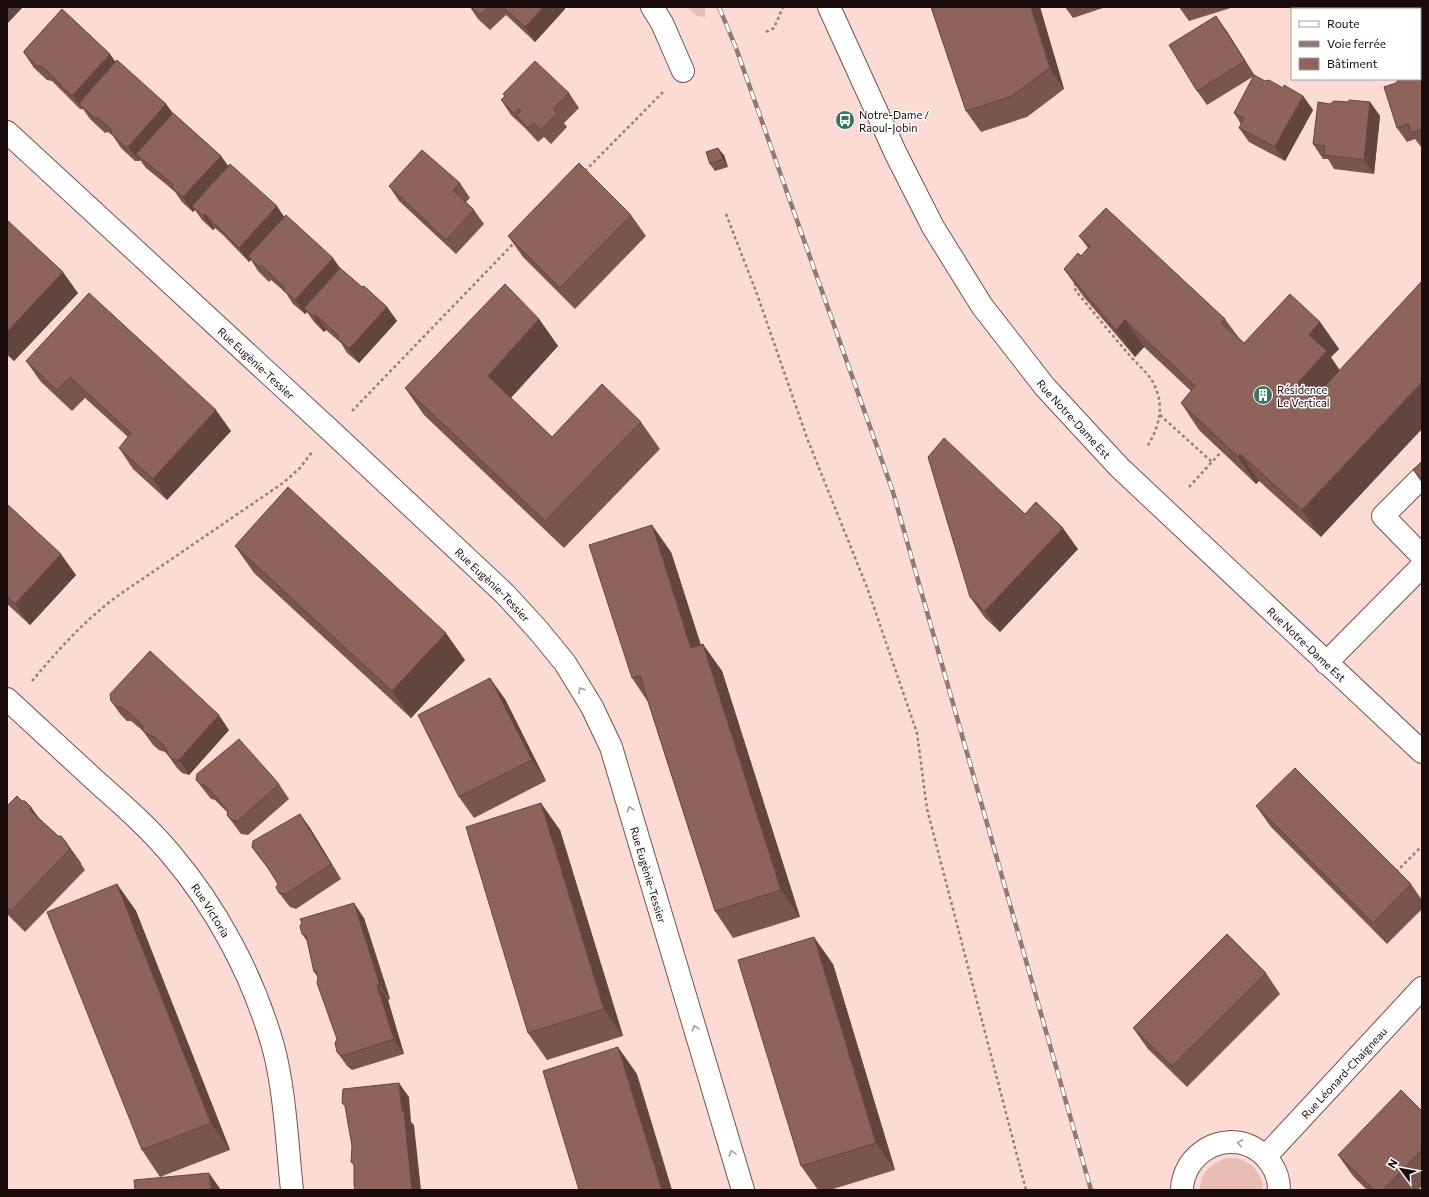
<svg xmlns="http://www.w3.org/2000/svg" width="1429" height="1197" font-family="Commissioner,sans-serif">
<style>
.green{fill:#e7bdb6}
.lines{fill:none;stroke-linecap:round;stroke-linejoin:round}
.minor-casing{stroke:#75524c;stroke-width:24}
.major-casing{stroke:#75524c;stroke-width:24}
.path{stroke:#967d79;stroke-width:2.5;stroke-dasharray:3 3;stroke-linecap:butt}
.minor{stroke:#fff;stroke-width:22}
.major{stroke:#fff;stroke-width:22}
.rail-casing{stroke:#907874;stroke-width:4.5}
.rail{stroke:#fff;stroke-width:3;stroke-dasharray:9;stroke-linecap:butt}
.wall{fill:#79554f}
.shaded-wall{fill:#634540}
.building{fill:#8d635c;stroke:#634540}
.oneway{stroke:#a39d9d}
.labels{text-anchor:middle;dominant-baseline:central;stroke-width:3;stroke-linejoin:round;paint-order:stroke}
.poi-label{font-size:11px;fill:#180b09;stroke:#fff;text-anchor:start}
.street-label{font-size:11px;fill:#180b09;stroke:#fff}
</style>
<rect width="100%" height="100%" fill="#fddbd5"/>
<path class="green" d="M 687,7 L 705,7 L 705,17 L 697,16 Z
M 1227,1158 C 1247,1157 1262,1169 1263,1190 L 1200,1190 C 1200,1173 1211,1163 1227,1158 Z"/>
<g class="lines">
<g class="minor-casing">
<g id="minor">
<path d="M 652,7 L 662,23 L 683,71"/>
<path id="s1" d="M 7,132 L 332,432 L 505,594 L 538,630 L 565,663 L 592,707 L 611,747 L 743,1190"/>
<path d="M 1422,477 L 1383,516 L 1422,556"/>
<path d="M 1326,663 L 1422,566"/>
<path id="s2" d="M 7,699 C 37,727 68,755 98,783 C 123,805 148,827 170,853 C 217,908 253,976 273,1046 C 285,1090 287,1144 292,1190"/>
<path id="s3" d="M 1266,1156 L 1422,988"/>
<path d="M 1182,1190 C 1182,1182 1185,1173 1189,1166 C 1208,1136 1250,1133 1271,1164 C 1276,1171 1279,1181 1279,1190"/>
</g>
</g>
<g class="major-casing">
<g id="major">
<path id="s4" d="M 829,7 L 896,154 L 933,227 L 982,306 L 1045,387 L 1119,467 L 1422,752"/>
</g>
</g>
<path class="path" d="M 1420,30 L 1422,31
M 766,32 L 774,28 L 783,7
M 585,171 L 664,91
M 726,214 L 757,294 L 807,438 L 868,590 L 917,733 L 927,809 L 1026,1190
M 1076,283 L 1074,286 L 1076,291 C 1094,313 1113,336 1131,357 C 1141,368 1153,377 1157,392 C 1164,411 1157,431 1147,447
M 352,411 L 515,242
M 1160,415 L 1212,462
M 1189,487 L 1222,451
M 32,681 C 58,650 84,621 116,597 L 283,483 L 300,468 L 312,452
M 1396,872 L 1422,846"/>
<use href="#minor" class="minor"/>
<use href="#major" class="major"/>
<g class="rail-casing">
<path id="rail" d="M 719,7 L 736,48 L 893,492 L 1091,1190"/>
</g>
<use href="#rail" class="rail"/>
</g>
<path class="wall" d="M 470,7 L 564,7 L 565,9 L 535,42 L 506,15 L 490,30 L 478,19 Z
M 931,7 L 1040,7 L 1064,89 L 1027,117 L 981,132 L 966,111 Z
M 1065,7 L 1106,7 L 1073,18 Z
M 1179,7 L 1234,7 L 1189,21 Z
M 1226,30 L 1255,76 L 1265,81 L 1303,96 L 1313,110 L 1285,161 L 1249,142 L 1239,128 L 1241,124 L 1234,113 L 1254,76 L 1207,105 L 1197,91 Z
M 24,53 L 116,62 L 166,104 L 173,113 L 221,156 L 228,166 L 284,216 L 340,268 L 362,287 L 387,307 L 397,321 L 359,363 L 347,353 L 341,343 L 326,330 L 324,332 L 314,322 L 307,312 L 305,314 L 293,304 L 286,293 L 271,280 L 269,282 L 258,271 L 251,260 L 249,262 L 224,236 L 215,228 L 213,230 L 202,220 L 195,210 L 193,212 L 182,202 L 175,192 L 167,185 L 146,168 L 140,160 L 139,161 L 135,161 L 121,148 L 113,136 L 108,132 L 105,133 L 90,119 L 83,109 L 80,109 L 52,81 L 47,80 L 34,68 Z
M 1422,69 L 1422,147 L 1421,147 L 1415,139 L 1407,142 L 1397,128 L 1420,79 Z
M 569,93 L 579,108 L 564,123 L 567,127 L 551,144 L 544,137 L 538,142 L 524,127 L 511,115 L 501,100 L 505,96 L 503,94 Z
M 1349,102 L 1370,102 L 1380,116 L 1374,174 L 1334,169 L 1328,159 L 1323,159 L 1313,144 L 1330,104 Z
M 724,155 L 728,167 L 715,171 L 710,164 Z
M 460,183 L 470,198 L 466,202 L 474,210 L 484,224 L 456,254 L 399,201 L 389,186 Z
M 631,215 L 646,236 L 575,309 L 523,257 L 508,236 Z
M 7,220 L 78,293 L 14,361 L 7,355 Z
M 1079,236 L 1225,319 L 1239,338 L 1244,343 L 1320,322 L 1339,349 L 1331,357 L 1321,537 L 1259,481 L 1256,484 L 1199,430 L 1181,403 L 1191,391 L 1144,347 L 1135,357 L 1083,296 L 1064,269 L 1081,256 L 1088,248 Z
M 539,319 L 558,346 L 511,398 L 552,437 L 641,422 L 660,449 L 564,548 L 424,415 L 405,388 Z
M 26,361 L 231,431 L 167,500 L 133,469 L 119,448 L 128,437 L 85,398 L 72,411 L 41,382 Z
M 1422,461 L 1422,483 L 1413,470 Z
M 7,504 L 76,575 L 30,625 L 7,604 Z
M 1025,514 L 1078,549 L 1000,632 L 985,618 L 970,597 Z
M 235,546 L 465,660 L 411,718 L 254,573 Z
M 671,552 L 701,645 L 722,671 L 800,917 L 733,938 L 715,911 L 648,702 L 632,678 Z
M 505,699 L 546,781 L 474,818 L 459,797 Z
M 111,701 L 229,730 L 189,775 L 182,773 L 177,768 L 167,754 L 165,752 L 159,750 L 153,745 L 143,731 L 131,721 L 127,721 L 121,715 Z
M 196,780 L 279,784 L 289,799 L 248,835 L 241,834 L 227,815 L 228,813 L 215,800 L 211,799 Z
M 7,806 L 41,820 L 58,836 L 61,836 L 81,863 L 81,864 L 85,870 L 25,932 L 7,914 Z
M 1256,806 L 1411,884 L 1422,900 L 1422,909 L 1387,944 L 1271,827 Z
M 300,814 L 310,828 L 341,879 L 296,909 L 290,907 L 279,893 L 278,884 L 272,874 L 252,847 Z
M 560,830 L 623,1036 L 547,1060 L 528,1033 Z
M 117,884 L 136,911 L 230,1150 L 160,1177 L 142,1150 Z
M 364,918 L 390,999 L 388,1000 L 404,1054 L 352,1070 L 347,1066 L 337,1052 L 337,1039 L 318,977 L 314,972 L 307,941 L 302,934 Z
M 833,964 L 895,1170 L 830,1190 L 818,1190 L 801,1166 Z
M 1266,973 L 1280,994 L 1187,1087 L 1148,1049 L 1133,1028 Z
M 1422,1111 L 1422,1186 L 1418,1190 L 1367,1190 L 1353,1176 L 1338,1155 Z"/>
<path class="shaded-wall" d="M 7,7 L 23,7 L 7,24 Z
M 544,7 L 564,7 L 565,9 L 535,42 L 525,27 Z
M 1031,7 L 1040,7 L 1064,89 L 1050,68 Z
M 1216,16 L 1226,30 L 1255,76 L 1245,61 Z
M 110,54 L 120,68 L 80,105 L 83,109 L 73,95 Z
M 1303,96 L 1313,110 L 1285,161 L 1275,147 Z
M 1370,102 L 1380,116 L 1374,174 L 1364,160 Z
M 166,104 L 176,119 L 136,154 L 140,160 L 139,161 L 128,147 Z
M 718,148 L 724,155 L 728,167 L 723,159 Z
M 221,156 L 231,170 L 192,206 L 195,210 L 193,212 L 183,197 Z
M 277,206 L 287,221 L 248,256 L 251,260 L 249,262 L 239,248 Z
M 205,214 L 215,228 L 213,230 L 203,216 Z
M 333,258 L 343,272 L 304,308 L 307,312 L 305,314 L 295,300 Z
M 63,272 L 78,293 L 14,361 L 7,351 L 7,332 Z
M 387,307 L 397,321 L 359,363 L 349,349 Z
M 316,315 L 326,330 L 324,332 L 314,317 Z
M 539,319 L 558,346 L 506,403 L 488,376 Z
M 1125,320 L 1144,347 L 1135,357 L 1116,330 Z
M 1320,322 L 1339,349 L 1331,357 L 1345,378 L 1315,412 L 1296,385 L 1309,335 Z
M 1422,382 L 1422,429 L 1321,537 L 1302,510 Z
M 216,410 L 231,431 L 167,500 L 153,479 Z
M 1240,454 L 1259,481 L 1256,484 L 1238,457 Z
M 652,525 L 671,552 L 710,674 L 691,648 Z
M 1063,528 L 1078,549 L 1000,632 L 985,611 Z
M 61,554 L 76,575 L 30,625 L 15,604 Z
M 446,633 L 465,660 L 411,718 L 392,691 Z
M 703,644 L 722,671 L 800,917 L 781,890 Z
M 490,678 L 505,699 L 546,781 L 532,760 Z
M 219,715 L 229,730 L 189,775 L 179,760 Z
M 541,803 L 560,830 L 623,1036 L 604,1009 Z
M 31,807 L 46,828 L 30,810 Z
M 300,814 L 310,828 L 341,879 L 331,864 Z
M 66,842 L 81,863 L 81,864 L 70,849 L 67,845 Z
M 117,884 L 136,911 L 230,1150 L 211,1123 Z
M 354,903 L 364,918 L 390,999 L 380,985 Z
M 814,937 L 833,964 L 895,1170 L 876,1143 Z
M 377,985 L 388,1000 L 404,1054 L 394,1039 Z
M 618,1047 L 637,1074 L 672,1190 L 662,1190 Z
M 399,1083 L 409,1097 L 411,1122 L 414,1125 L 421,1190 L 412,1190 L 402,1111 Z
M 209,1173 L 221,1190 L 211,1190 Z"/>
<path class="building" d="M 471,7 L 489,7 L 480,15 Z
M 503,7 L 544,7 L 525,27 Z
M 931,7 L 1031,7 L 1050,68 L 1012,96 L 966,111 Z
M 62,9 L 110,54 L 73,95 L 70,95 L 42,66 L 37,66 L 24,53 L 24,51 Z
M 1216,16 L 1245,61 L 1197,91 L 1169,45 Z
M 117,60 L 166,104 L 128,147 L 125,147 L 111,133 L 111,129 L 98,118 L 95,118 L 80,105 L 80,102 Z
M 535,61 L 569,93 L 553,109 L 557,113 L 541,130 L 534,123 L 528,128 L 516,115 L 521,111 L 519,109 L 514,113 L 501,100 L 505,96 L 503,94 Z
M 1420,69 L 1422,69 L 1422,129 L 1411,133 L 1408,124 L 1397,128 L 1384,87 L 1396,83 L 1398,80 L 1400,79 L 1420,79 Z
M 1254,75 L 1265,81 L 1269,80 L 1283,88 L 1284,85 L 1303,96 L 1275,147 L 1239,128 L 1244,118 L 1234,113 Z
M 1349,100 L 1370,102 L 1364,160 L 1324,155 L 1325,146 L 1313,144 L 1318,102 L 1330,104 L 1334,101 L 1349,102 Z
M 173,113 L 221,156 L 183,197 L 172,188 L 173,185 L 157,171 L 136,154 Z
M 718,148 L 723,159 L 710,164 L 706,152 Z
M 422,150 L 460,183 L 453,190 L 474,210 L 446,240 L 389,186 Z
M 579,163 L 631,215 L 560,288 L 508,236 Z
M 230,164 L 277,206 L 239,248 L 205,214 L 203,216 L 192,206 Z
M 1106,208 L 1225,319 L 1221,323 L 1244,343 L 1290,294 L 1320,322 L 1309,335 L 1327,351 L 1296,385 L 1312,400 L 1422,281 L 1422,382 L 1302,510 L 1240,454 L 1238,457 L 1181,403 L 1195,386 L 1125,320 L 1116,330 L 1064,269 L 1078,253 L 1081,256 L 1090,246 L 1079,236 Z
M 286,215 L 333,258 L 295,300 L 283,290 L 285,288 L 261,265 L 259,267 L 248,256 Z
M 7,220 L 63,272 L 7,332 Z
M 340,268 L 362,287 L 364,286 L 387,307 L 349,349 L 337,338 L 339,336 L 316,315 L 314,317 L 304,308 Z
M 505,284 L 539,319 L 488,376 L 552,437 L 602,384 L 641,422 L 545,521 L 405,388 Z
M 89,293 L 216,410 L 153,479 L 119,448 L 131,433 L 70,377 L 57,390 L 26,361 Z
M 944,438 L 1025,514 L 1036,502 L 1063,528 L 985,611 L 970,597 L 928,457 Z
M 1422,461 L 1422,479 L 1413,470 Z
M 288,487 L 446,633 L 392,691 L 235,546 Z
M 7,504 L 61,554 L 15,604 L 7,596 Z
M 652,525 L 691,648 L 703,644 L 781,890 L 715,911 L 640,676 L 632,678 L 589,545 Z
M 150,651 L 219,715 L 179,760 L 172,759 L 167,753 L 166,748 L 155,737 L 149,735 L 143,731 L 143,726 L 133,716 L 121,707 L 117,707 L 111,701 L 110,694 Z
M 490,678 L 532,760 L 459,797 L 418,715 Z
M 239,739 L 279,784 L 238,821 L 231,820 L 227,815 L 228,811 L 216,797 L 205,785 L 201,785 L 196,780 L 197,774 Z
M 1295,768 L 1411,884 L 1373,923 L 1256,806 Z
M 17,796 L 22,801 L 25,801 L 31,807 L 30,810 L 58,836 L 61,836 L 66,842 L 67,845 L 70,849 L 11,911 L 7,907 L 7,806 Z
M 541,803 L 604,1009 L 528,1033 L 466,827 Z
M 300,814 L 331,864 L 286,894 L 279,893 L 276,887 L 278,884 L 268,868 L 252,847 L 253,841 Z
M 117,884 L 211,1123 L 142,1150 L 47,912 Z
M 354,903 L 380,985 L 377,985 L 394,1039 L 342,1056 L 337,1052 L 335,1043 L 337,1039 L 317,983 L 318,978 L 316,971 L 314,972 L 306,935 L 302,934 L 300,926 L 302,923 L 300,919 Z
M 1227,934 L 1266,973 L 1172,1066 L 1133,1028 Z
M 814,937 L 876,1143 L 801,1166 L 738,960 Z
M 618,1047 L 662,1190 L 579,1190 L 543,1071 Z
M 399,1083 L 402,1111 L 404,1111 L 412,1190 L 355,1190 L 354,1185 L 354,1165 L 351,1162 L 352,1146 L 345,1106 L 342,1103 L 343,1089 Z
M 1401,1090 L 1422,1111 L 1422,1150 L 1383,1190 L 1374,1190 L 1338,1155 Z
M 209,1173 L 211,1190 L 135,1190 L 134,1180 Z"/>
<defs><path id="oneway-chevron" d="M-2-3.5L2.5 0L-2 3.5" fill="none" stroke-width="1.6" stroke-linecap="round" stroke-linejoin="round"/></defs>
<g class="oneway">
<use href="#oneway-chevron" transform="translate(581 690) rotate(-122)"/>
<use href="#oneway-chevron" transform="translate(630 809) rotate(-106)"/>
<use href="#oneway-chevron" transform="translate(695 1028) rotate(-106)"/>
<use href="#oneway-chevron" transform="translate(1240 1143) rotate(-169)"/>
<use href="#oneway-chevron" transform="translate(732 1153) rotate(-107)"/>
</g>
<defs>
<g id="bus-disc" transform="scale(1)"><circle r="9.5" fill="#387561" stroke="#fff"/><path d="M-5-6H5V4H4V6H2V4H-2V6H-4V4H-5ZM-3.5-4V0h7V-4ZM-3.5 1.2v1.5H-2V1.2ZM2 1.2v1.5H3.5V1.2Z" fill="#fff"/></g>
<g id="building-disc" transform="scale(1)"><circle r="9.5" fill="#387561" stroke="#fff"/><path d="M-4-6H4V6H1V3H-1V6H-4ZM-2.5-4.3h1.7v1.8h-1.7ZM.8-4.3h1.7v1.8H.8ZM-2.5-1h1.7V.8h-1.7ZM.8-1h1.7V.8H.8Z" fill="#fff"/></g>
</defs>
<g fill-rule="evenodd">
<use href="#bus-disc" x="845" y="120"/>
<use href="#building-disc" x="1263" y="395"/>
</g>
<g class="labels">
<g class="poi-label">
<text x="859" y="114">Notre-Dame /<tspan x="859" dy="13">Raoul-Jobin</tspan></text>
<text x="1277" y="389">Résidence<tspan x="1277" dy="13">Le Vertical</tspan></text>
</g>
<g class="street-label">
<text stroke="none"><textPath href="#s1" startOffset="340">Rue Eugènie-Tessier</textPath></text>
<text stroke="none"><textPath href="#s4" startOffset="482">Rue Notre-Dame Est</textPath></text>
<text stroke="none"><textPath href="#s1" startOffset="664">Rue Eugènie-Tessier</textPath></text>
<text stroke="none"><textPath href="#s4" startOffset="806">Rue Notre-Dame Est</textPath></text>
<text stroke="none"><textPath href="#s1" startOffset="1000">Rue Eugènie-Tessier</textPath></text>
<text stroke="none"><textPath href="#s2" startOffset="295">Rue Victoria</textPath></text>
<text stroke="none"><textPath href="#s3" startOffset="114">Rue Léonard-Chaigneau</textPath></text>
</g>
</g>
<rect width="1429" height="1197" fill="none" stroke="#180b09" stroke-width="16"/>
<rect x="1291" y="8" width="130" height="72" fill="#ffffff" stroke="#a39d9d"/>
<rect x="1299" y="21" width="20" height="6" fill="#ffffff" stroke="#a39d9d"/>
<text x="1327" y="28" font-size="12" fill="#180b09">Route</text>
<rect x="1299" y="41" width="20" height="6" fill="#907874" stroke="#a39d9d"/>
<text x="1327" y="48" font-size="12" fill="#180b09">Voie ferrée</text>
<rect x="1299" y="58" width="20" height="12" fill="#8d635c" stroke="#a39d9d"/>
<text x="1327" y="68" font-size="12" fill="#180b09">Bâtiment</text>
<g transform="translate(1401 1169) rotate(302)" stroke="#ffffff" stroke-width="3" paint-order="stroke">
<path d="M0-3L7 15L0 10L-7 15Z" fill="#180b09"/>
<text y="-6" font-size="11" font-weight="bold" text-anchor="middle" fill="#180b09">N</text>
</g>
</svg>
